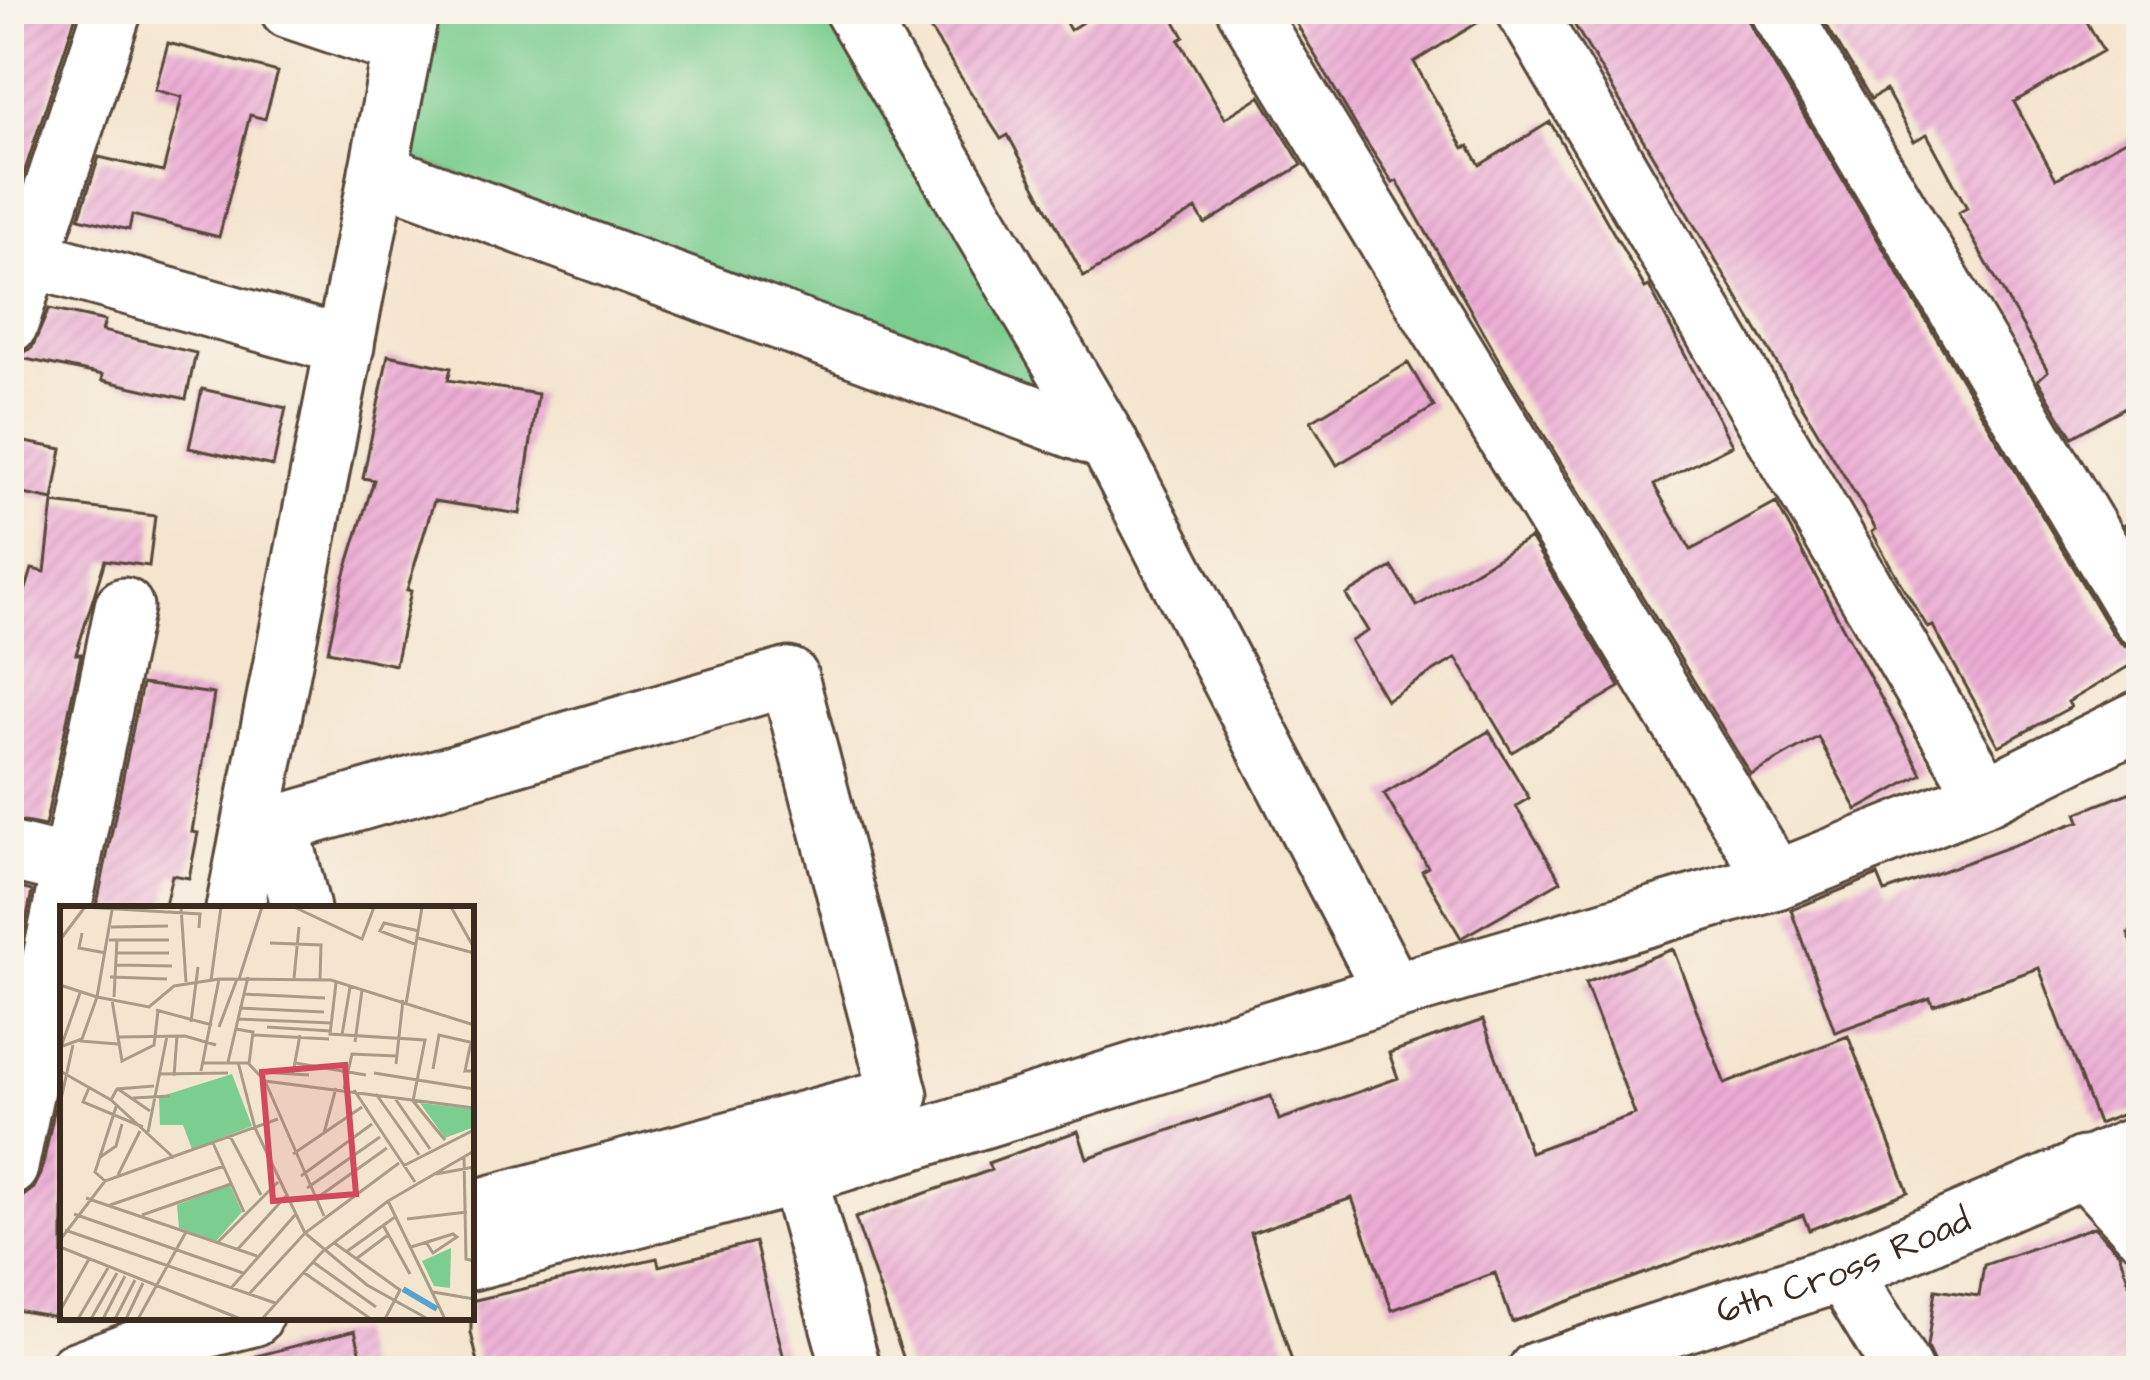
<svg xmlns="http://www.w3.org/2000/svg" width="2150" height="1380" font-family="'Architects Daughter',sans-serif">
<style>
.green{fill:#7bce90;stroke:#5b7c57;stroke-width:3}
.building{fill:url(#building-hatch)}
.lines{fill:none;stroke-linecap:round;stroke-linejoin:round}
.minor-casing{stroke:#574638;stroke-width:63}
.minor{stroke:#fff;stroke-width:57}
.labels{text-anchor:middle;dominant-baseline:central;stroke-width:12;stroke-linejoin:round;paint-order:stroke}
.street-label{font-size:36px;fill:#3b2a1e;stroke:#f7f3e8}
.inset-river{fill:none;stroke:#55a4cf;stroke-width:6}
.inset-road{fill:none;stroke:#aa9a88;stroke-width:3}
.view{fill:#d1495b;fill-opacity:0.15;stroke:#d1495b;stroke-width:6}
.inset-edge{fill:none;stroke:#3b2a1e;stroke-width:6}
</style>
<defs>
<pattern id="building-hatch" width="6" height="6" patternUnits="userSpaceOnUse" patternTransform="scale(3)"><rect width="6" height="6" fill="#ecacd4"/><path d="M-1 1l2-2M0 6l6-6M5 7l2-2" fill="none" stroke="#cb94b6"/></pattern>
</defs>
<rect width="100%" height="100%" fill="#f7f3e8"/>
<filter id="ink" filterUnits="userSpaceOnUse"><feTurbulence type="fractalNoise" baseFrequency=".00833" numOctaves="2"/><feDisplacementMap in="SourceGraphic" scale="24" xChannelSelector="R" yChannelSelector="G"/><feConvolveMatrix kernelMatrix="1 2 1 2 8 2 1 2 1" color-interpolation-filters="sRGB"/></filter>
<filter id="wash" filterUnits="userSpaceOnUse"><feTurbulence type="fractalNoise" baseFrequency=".004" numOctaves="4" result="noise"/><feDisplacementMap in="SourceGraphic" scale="48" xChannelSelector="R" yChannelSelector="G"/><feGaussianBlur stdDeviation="2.7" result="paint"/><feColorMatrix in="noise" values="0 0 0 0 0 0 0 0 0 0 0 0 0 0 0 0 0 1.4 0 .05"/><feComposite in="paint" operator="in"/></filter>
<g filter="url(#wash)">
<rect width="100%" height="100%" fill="#f4e5ce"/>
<path class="green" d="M 432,9 L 826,9 L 1056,394 L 408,158 Z"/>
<g id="blocks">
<path class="building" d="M 15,9 L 78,9 L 9,219 L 9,33 Z
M 917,9 L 1058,9 L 1070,30 L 1103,9 L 1168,9 L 1184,37 L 1179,40 L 1225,118 L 1260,96 L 1302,165 L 1205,224 L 1196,209 L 1084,277 L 1008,135 L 1001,139 Z
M 1288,9 L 1492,9 L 1493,13 L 1414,62 L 1429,89 L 1464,148 L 1469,146 L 1480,165 L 1550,122 L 1645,288 L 1649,286 L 1732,445 L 1654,485 L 1691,550 L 1776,503 L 1922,774 L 1857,810 L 1818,737 L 1751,775 L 1504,369 L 1397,181 L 1393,183 L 1359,131 Z
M 1565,9 L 1746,9 L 1751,26 L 2113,635 L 2124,646 L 2141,651 L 2141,659 L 2068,702 L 2071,707 L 1999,746 L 1933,626 L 1928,628 L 1898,579 L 1872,532 L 1876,529 Z
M 1817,9 L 2080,9 L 2103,51 L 2014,102 L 2056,179 L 2141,131 L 2141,398 L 2072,437 L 2038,380 L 2048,371 L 1958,213 L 1967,208 L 1927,134 L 1914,141 L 1886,90 L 1871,99 Z
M 168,43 L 278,72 L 265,119 L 250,115 L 219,237 L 132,215 L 129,230 L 79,218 L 99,157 L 163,172 L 182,97 L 155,90 Z
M 49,309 L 105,321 L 102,331 L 196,353 L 186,399 L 102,380 L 103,375 L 16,357 L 32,348 Z
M 388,355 L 451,368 L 448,380 L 538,394 L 520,514 L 434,501 L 407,590 L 411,591 L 395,665 L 328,651 L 343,580 L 374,480 L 363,478 Z
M 1408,363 L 1434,407 L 1337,465 L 1311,421 Z
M 202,389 L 286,408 L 273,466 L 189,448 Z
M 9,439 L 62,449 L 53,500 L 9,491 Z
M 53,503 L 155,516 L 149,566 L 105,560 L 76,654 L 81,654 L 45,826 L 9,819 L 9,681 L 19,612 L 32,569 L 45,572 Z
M 2141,514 L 2141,553 L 2124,525 Z
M 1530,538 L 1620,687 L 1512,752 L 1456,658 L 1386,700 L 1351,641 L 1368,631 L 1346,595 L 1392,567 L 1417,606 Z
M 142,684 L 214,694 L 192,832 L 198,833 L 189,878 L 172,875 L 164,909 L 96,909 Z
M 1489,731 L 1529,798 L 1516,806 L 1561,881 L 1461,938 L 1422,871 L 1428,867 L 1384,794 Z
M 2141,788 L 2141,928 L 2128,933 L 2141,966 L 2141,1107 L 2098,1124 L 2039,968 L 1933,1005 L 1930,998 L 1835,1032 L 1791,910 L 1878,875 L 1885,892 L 2080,821 L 2077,813 Z
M 9,885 L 32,891 L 21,946 L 9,944 Z
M 1673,949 L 1725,1084 L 1848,1036 L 1908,1192 L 1809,1230 L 1803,1215 L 1512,1322 L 1495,1273 L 1392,1310 L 1352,1198 L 1251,1233 L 1295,1371 L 908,1371 L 855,1218 L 991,1170 L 988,1163 L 1078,1131 L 1087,1158 L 1271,1096 L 1279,1120 L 1398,1078 L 1389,1053 L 1483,1020 L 1530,1152 L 1635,1114 L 1585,983 Z
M 63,1068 L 63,1318 L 9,1309 L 22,1197 L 34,1188 L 41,1174 Z
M 2094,1227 L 2119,1253 L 2141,1318 L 2141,1371 L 1968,1371 L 1935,1366 L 1927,1347 L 1935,1290 L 1979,1296 L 1984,1265 Z
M 755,1242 L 787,1371 L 480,1371 L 471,1333 L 471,1301 L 657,1258 L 659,1266 Z
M 355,1330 L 365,1371 L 247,1371 L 245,1359 Z"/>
</g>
</g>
<g filter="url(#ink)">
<use href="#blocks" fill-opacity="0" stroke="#574638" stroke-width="3"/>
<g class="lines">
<g class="minor-casing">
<g id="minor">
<path d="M 289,9 L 402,47"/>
<path d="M 853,9 L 1108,442 L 1393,992"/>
<path d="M 1246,9 L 1776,880"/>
<path d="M 1525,9 L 1986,796"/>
<path d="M 1779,9 L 2141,618"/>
<path d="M 378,172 L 1108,442"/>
<path d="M 29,258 L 345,346"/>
<path d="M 9,324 L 113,9"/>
<path d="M 280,824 L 301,909"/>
<path d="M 250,833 L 789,677 L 899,1095 L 471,1210"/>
<path d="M 9,851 L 70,866"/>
<path d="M 235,909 L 410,9"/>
<path d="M 2083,1166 L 2141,1229"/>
<path d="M 9,1167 L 124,607"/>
<path d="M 798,1176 L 852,1371"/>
<path d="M 471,1261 L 798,1176 L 1393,992 L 1776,880 L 1986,796 L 2141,719"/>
<path d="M 1843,1272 L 1903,1371"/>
<path d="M 76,1371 L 151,1343 L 253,1317"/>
<path id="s1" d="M 1537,1371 L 1843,1272 L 2141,1144"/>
</g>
</g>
<use href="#minor" class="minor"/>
</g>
</g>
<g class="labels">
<g class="street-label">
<text stroke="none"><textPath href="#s1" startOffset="324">6th Cross Road</textPath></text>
</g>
</g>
<g transform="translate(60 906)">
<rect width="414" height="414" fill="#f4e5ce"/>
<path d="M 391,342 L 390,382 L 374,380 L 362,355 Z" fill="#7bce90"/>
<path d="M 172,168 L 192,220 L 132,243 L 123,219 L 100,219 L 99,191 ZM 360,197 L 414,203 L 414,221 L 385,232 ZM 170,279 L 182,306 L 156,335 L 119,322 L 117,299 Z" fill="#7bce90"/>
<path class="inset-river" d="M 343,383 L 377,403"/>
<path class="inset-road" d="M 24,1 L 140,8 L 139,22M 121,1 L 126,76M 234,1 L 302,33 L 314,1M 391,1 L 414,42M 51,21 L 108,20M 22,27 L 19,42 L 46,47M 358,32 L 414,47M 0,34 L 25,1M 49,34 L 109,34M 210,37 L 261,39 L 260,74M 357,39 L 320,25 L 324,17 L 359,25M 57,47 L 109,47M 57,59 L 112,60M 50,71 L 107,73M 234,72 L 239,21M 179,73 L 202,1M 151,74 L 161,1M 276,77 L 270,128 L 365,134 L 353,195 L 385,234M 0,79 L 37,91 L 52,4M 183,88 L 265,92M 54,91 L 57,34M 52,94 L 62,155 L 94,139 L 98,105M 346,98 L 362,1M 179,102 L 264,106M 96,104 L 152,119M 177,113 L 272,117M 131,116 L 138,61M 159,121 L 177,73M 207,121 L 271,125M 176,123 L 193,126 L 189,158M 193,129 L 269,133M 282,129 L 290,81M 59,131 L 125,130 L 156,139M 20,135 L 58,138M 295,136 L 302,84M 411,136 L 405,165 L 414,165M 0,141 L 22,133 L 37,91 L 89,101 L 114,80 L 159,73 L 271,74 L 414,119M 1,141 L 20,87M 168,156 L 188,71M 178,156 L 195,222 L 245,327 L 307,379 L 368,413M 143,157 L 188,157 L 205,175 L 414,202M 235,157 L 306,169M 336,158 L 343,94M 373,163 L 379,129 L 414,137M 0,165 L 51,194 L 114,252M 141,165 L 159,73M 201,166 L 249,169M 233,167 L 240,129M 314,167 L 414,183M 100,168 L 168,167M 114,170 L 117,130M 205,175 L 264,310M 29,182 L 23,196 L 83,221M 58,183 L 90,205M 284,183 L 292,148 L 336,150M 294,184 L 355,276M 316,188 L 359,249M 334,191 L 370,243M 73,192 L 110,190M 51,194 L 57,183 L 94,180M 0,198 L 13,139M 88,226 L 107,130M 264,227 L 276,182M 170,230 L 201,289M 153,237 L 184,306M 233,248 L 302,201M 404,251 L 406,353 L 414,355M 39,252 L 56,240 L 62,218M 343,260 L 414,224M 376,268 L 414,261M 58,269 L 80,225M 241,270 L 312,218M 45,275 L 35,266 L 57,198M 247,282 L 320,231M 26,292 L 197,350M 254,294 L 327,242M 50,299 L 164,260M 14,308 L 183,367M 82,309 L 171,278M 347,313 L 407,306M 323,319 L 350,368M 5,324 L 215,397M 0,334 L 45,275 L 218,213M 273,336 L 340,384 L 325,413M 157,337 L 218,276M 0,341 L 181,413M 351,341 L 393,328 L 397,331 L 373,347 L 366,336M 177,344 L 226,290M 286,346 L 335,311M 296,353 L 328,329M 253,356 L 316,401M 243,366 L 311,413M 172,381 L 235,309M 373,386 L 414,393M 190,387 L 245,327 L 339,257M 0,405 L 29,353M 18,413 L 48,362M 31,413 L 57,367M 43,413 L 65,370M 55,413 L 75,374M 66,413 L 83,377M 78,413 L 126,326M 202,413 L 262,346 L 328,295M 385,413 L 328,295 L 414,245"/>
<path class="view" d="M 285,159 L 296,288 L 213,295 L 202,166 Z"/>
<rect width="414" height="414" class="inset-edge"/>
</g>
<rect width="2150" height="1380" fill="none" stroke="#f7f3e8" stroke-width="48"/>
</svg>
